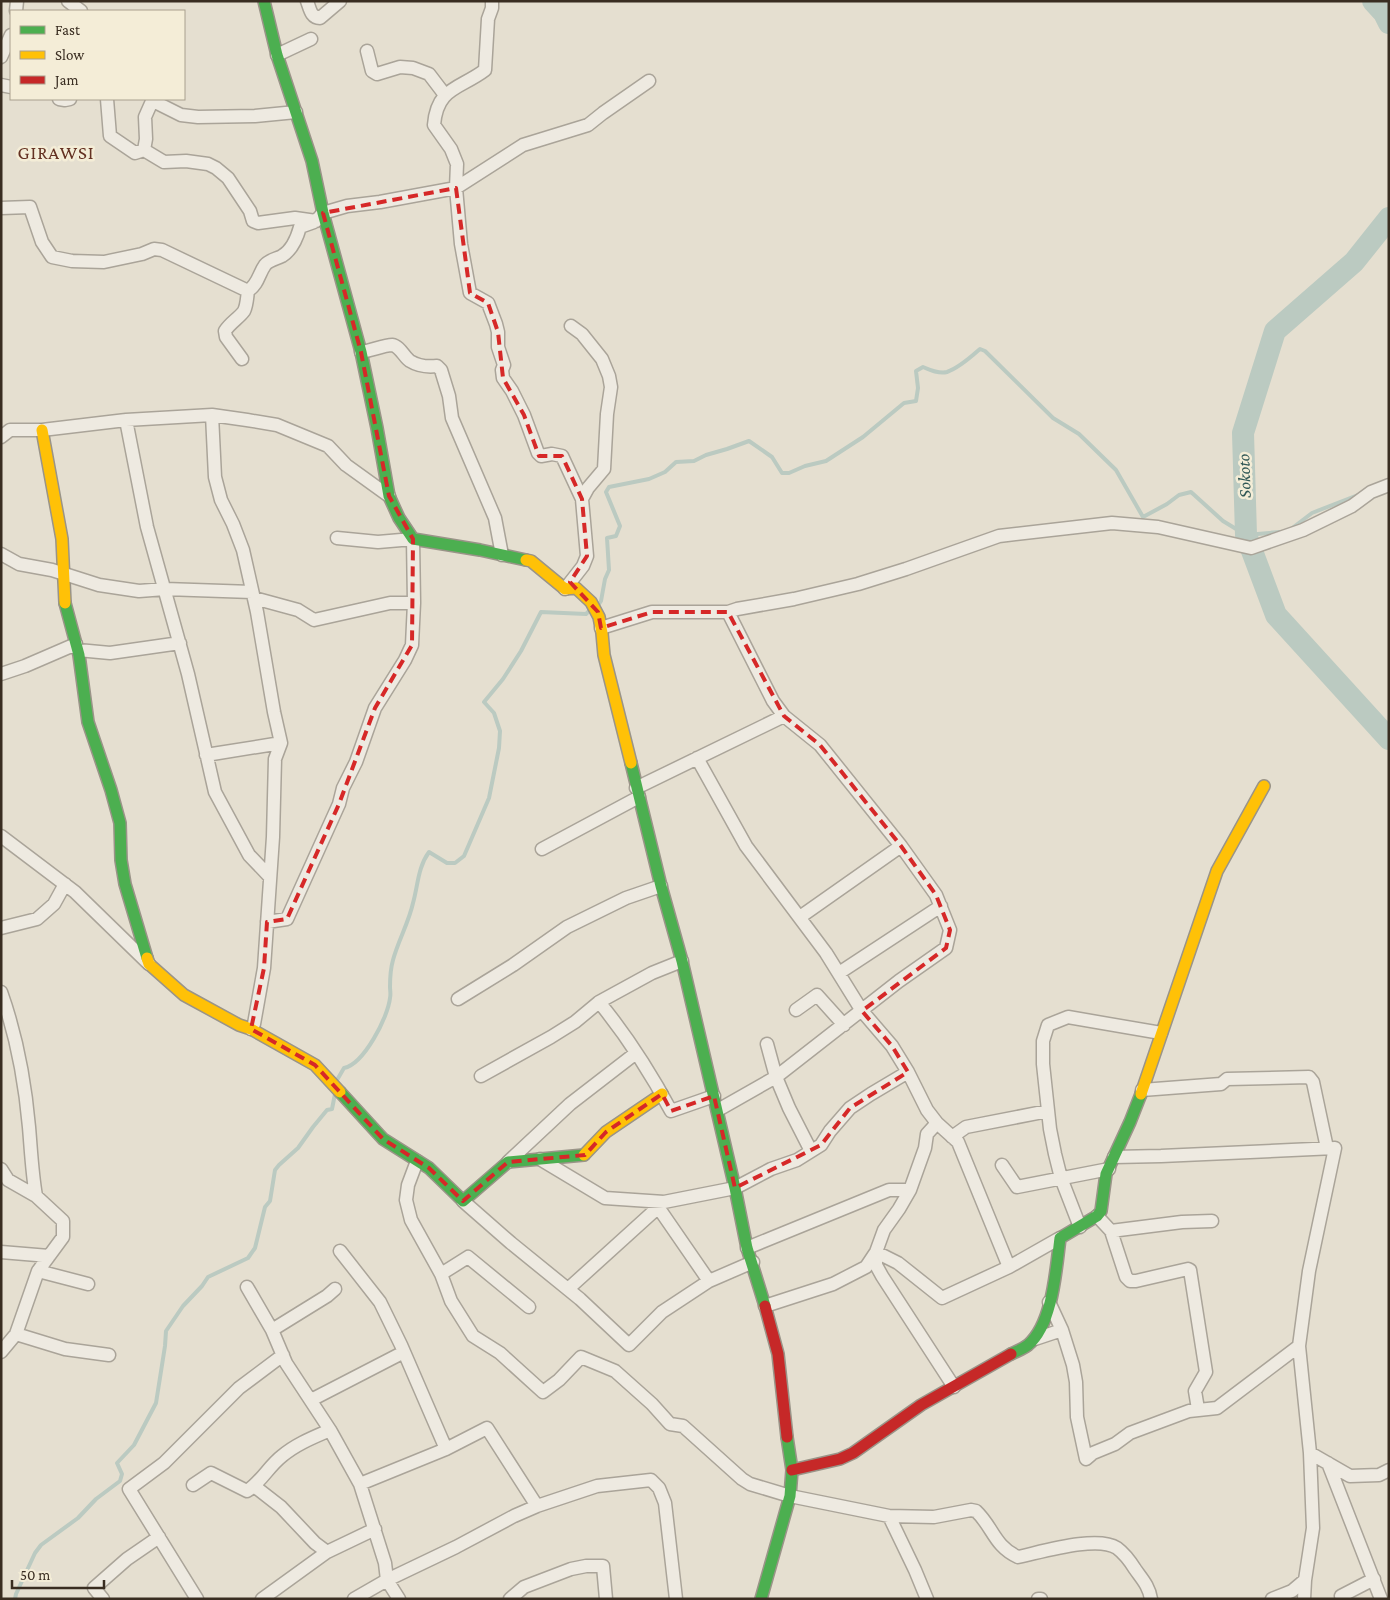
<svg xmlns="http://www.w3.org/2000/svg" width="1390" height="1600" font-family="'Crimson Pro',serif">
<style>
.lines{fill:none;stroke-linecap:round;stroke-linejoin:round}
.stream{stroke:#bbcac1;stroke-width:4}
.river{stroke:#bbcac1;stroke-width:22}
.street-casing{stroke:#aaa499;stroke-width:15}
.fast-casing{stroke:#9a9488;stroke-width:14}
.slow-casing{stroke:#9a9488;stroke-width:14}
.jam-casing{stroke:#9a9488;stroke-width:14}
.street{stroke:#eeeae1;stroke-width:12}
.fast{stroke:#4caf50;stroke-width:11}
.slow{stroke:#ffc107;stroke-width:11}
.jam{stroke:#c62828;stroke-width:11}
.marked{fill:none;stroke:#d62828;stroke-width:4;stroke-dasharray:10 6;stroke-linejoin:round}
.labels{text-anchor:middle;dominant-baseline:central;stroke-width:5;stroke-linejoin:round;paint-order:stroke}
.water-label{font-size:18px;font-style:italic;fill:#315856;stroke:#f4edd7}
.quarter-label{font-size:19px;letter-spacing:1px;fill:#643122;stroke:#f4edd7}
</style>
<rect width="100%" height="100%" fill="#e5dfd0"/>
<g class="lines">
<path class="stream" d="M 1291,529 L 1312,513 L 1358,495
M 599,604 L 601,601 L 605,579 L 609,570 L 607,538 L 616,536 L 620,526 L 606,492 L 609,487 L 649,479 L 665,472 L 676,462 L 694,461 L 706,455 L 727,449 L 749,441 L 772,457 L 782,473 L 789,473 L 805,466 L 826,461 L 863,437 L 904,403 L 916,401 L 918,388 L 916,371 L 923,367 C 930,370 939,374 947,372 C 959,368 971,357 980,349 L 985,351 L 1053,418 L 1079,434 L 1116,470 L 1143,517 L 1167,504 L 1179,495 L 1191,492 L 1223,521 L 1246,535 L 1280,532
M 337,1080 L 344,1068 C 364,1064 388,1017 390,998 C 391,994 390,990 390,987 C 390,979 391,967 393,960 C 398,941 409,922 413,903 C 418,885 418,867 429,852 L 447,863 L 455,863 L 464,856 L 489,798 L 499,748 L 500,731 L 494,713 L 484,702 L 503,679 L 521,651 L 541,612 L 586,614 L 591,609
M 15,1599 L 16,1594 L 35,1553 L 41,1545 L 78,1518 L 96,1499 L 120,1481 L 122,1474 L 117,1463 L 134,1445 L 156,1403 L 165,1346 L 166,1331 L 183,1306 L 202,1286 L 208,1277 L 248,1258 L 255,1248 L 265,1207 L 270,1201 L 275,1170 L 279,1165 L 298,1148 L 313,1127 L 327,1110 L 332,1109 L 335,1094"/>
<path class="river" d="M 1373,1 L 1384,13 L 1389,23
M 1389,218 L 1354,262 L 1275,331 L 1243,433 L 1246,535 L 1276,615 L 1389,739"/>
<g class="street-casing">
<path id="street" d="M 68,1 L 81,11
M 307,1 C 310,9 311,18 320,18 L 340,1
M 492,1 L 492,8 L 488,19 L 485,70 C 460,89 437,87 434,125 L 451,149 L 457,164 L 456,188 L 461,244 L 470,293 L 488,303 L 496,324 L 498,332 L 498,347 L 504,365 L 502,370 L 503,378 L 512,391 L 524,415 L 538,453 L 541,456 L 552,454 L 562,456 L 582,499 L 587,556 L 583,566 L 565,589
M 16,11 L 17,1
M 367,51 L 372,71 L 377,74 L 400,67 L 413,68 L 429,74 L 445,95
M 277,55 L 311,39
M 1,57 L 11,35
M 1,85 L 11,87
M 59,99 L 65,100 L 70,99
M 107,99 L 110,136 L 135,153 L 144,150 L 164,162 L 186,161 L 208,164 L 216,168 L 228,178 L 250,211 L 253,221 L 258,223 L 295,218 L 316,221 L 323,213 L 347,206 L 380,202 L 456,188 L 523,145 L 588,125 L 603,113 L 649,81
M 152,99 L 157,103 L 181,115 L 198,117 L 255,116 L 296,112
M 144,150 L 146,139 L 145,117 L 153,99
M 1,208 L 30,207 L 42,242 L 52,257 L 72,261 L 104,262 L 142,254 L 154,249 L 162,250 L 248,291
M 248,291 C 259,283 258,275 265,265 C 269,260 276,259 282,256 C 292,250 297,238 300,227 L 314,222
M 571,326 L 582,334 L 602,359 L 609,376 L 611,387 L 607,414 L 604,469 L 588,488 L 582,499
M 361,352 C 369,351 385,345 392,345 C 400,346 404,357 410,361 C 418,366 428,367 437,366 L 441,370 L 449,396 L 452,418 L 495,518 L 502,555
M 242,359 L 226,337 L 225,331 C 230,323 239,318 244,311 C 247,305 247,297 248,291
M 212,415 L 215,477 L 221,500 L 233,524 L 243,550 L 257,612 L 274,712 L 281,743 L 275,759 L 273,837 L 264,968 L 254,1024 L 251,1029
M 126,420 L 147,527 L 188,674 L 215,792 L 249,855 L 270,877
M 1,437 L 10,430 L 42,430 L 126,420 L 212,415 L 247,420 L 277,425 L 328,446 L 346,465 L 389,496
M 1,554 L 19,564 L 52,570 L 99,585 L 139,591 L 165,589 L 252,592
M 254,598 L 298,610 L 314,620 L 390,603 L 414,603 L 413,539 L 378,542 L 337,538
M 601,628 L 652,612 L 728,612 L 737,609 L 794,599 L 858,584 L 906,569 L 999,536 L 1112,523 L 1158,527 L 1251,548 L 1303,530 L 1352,506 L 1371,492 L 1389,485
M 78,650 L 110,653 L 180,643
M 1,674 L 25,666 L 76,644
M 206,755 L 281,743
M 697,758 L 746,846 L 826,953 L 862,1011 L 892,1046 L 908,1072 L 927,1110 L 937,1123 L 958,1142 L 1009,1267 L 1060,1238
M 636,788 L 784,716
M 1,836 L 75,892 L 149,964
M 542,849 L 639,797
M 800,917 L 901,846
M 267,922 L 287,919 L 339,804 L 343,788 L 356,762 L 375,708 L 405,660 L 412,645 L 414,603
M 1,928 L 37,919 L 54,904 L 65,884
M 839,973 L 941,906
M 1,992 C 16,1034 25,1082 29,1127 C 31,1150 32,1173 36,1196
M 458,999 L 513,965 L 567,927 L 626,898 L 661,886
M 599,1002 C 627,1036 650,1072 671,1111 L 714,1096
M 796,1010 L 817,995 L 844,1025
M 767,1044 L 776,1077 L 789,1108 L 811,1151
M 481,1076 L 551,1037 L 575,1022 L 599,1002 L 652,973 L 682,961
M 1142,1090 L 1221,1084 L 1227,1079 L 1309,1077 L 1313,1082 L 1327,1148
M 718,1110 L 776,1077 L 899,981 L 946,948 L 950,930 L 936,895 L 901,846 L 820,745 L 784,716 L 773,701 L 728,612
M 937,1123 L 927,1134 L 925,1148 L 910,1190 L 899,1209 L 884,1230 L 876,1252 L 876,1265 L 882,1276 L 954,1387
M 952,1137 L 966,1127 L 1048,1111
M 1114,1157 L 1161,1156 L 1335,1148 L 1309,1271 L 1299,1346 L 1310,1453 L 1313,1528 L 1305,1580 L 1304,1599
M 540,1159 L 605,1198 L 664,1202 L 735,1188 L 771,1169 L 797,1160 L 821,1145 L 830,1131 L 850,1108 L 871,1094 L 908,1072
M 417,1161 L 408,1185 L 406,1200 L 411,1220 L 441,1274 L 451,1301 L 473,1336 L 500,1353 L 543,1392 L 559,1380 L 581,1357 L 615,1371 L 652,1404 L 670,1424 L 683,1426 L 742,1479 L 750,1484 L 790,1496 L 889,1516 L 934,1517 L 971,1510 L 976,1511 C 993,1527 994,1546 1018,1557 C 1042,1552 1097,1535 1117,1548 C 1125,1554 1130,1561 1135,1569 C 1142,1579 1149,1586 1151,1599
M 508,1162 L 570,1104 L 636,1053
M 1002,1165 L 1017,1187 L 1109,1169
M 1,1169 L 8,1180 L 36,1196 L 63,1221 L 63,1237 L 38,1271 L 16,1334 L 1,1352
M 463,1201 L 511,1243 L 580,1299 L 629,1345 L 662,1312 L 709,1281 L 753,1262
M 658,1207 L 709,1281
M 1097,1216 L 1111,1231 L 1126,1277 L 1130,1281 L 1136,1281 L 1188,1269 L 1190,1270 L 1206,1372 L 1195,1391 L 1198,1409
M 1080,1227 L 1061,1178 L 1055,1154 L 1050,1129 L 1043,1064 L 1043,1041 L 1048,1025 L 1068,1017 L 1161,1033
M 1111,1231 L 1182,1222 L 1212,1221
M 747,1248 L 889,1190 L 910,1190
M 340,1251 L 380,1302 L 401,1345 L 446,1449
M 1,1252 L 49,1256
M 38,1271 L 88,1284
M 441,1274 L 468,1257 L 529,1307
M 247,1287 L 272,1330
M 335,1289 L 327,1296 L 272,1330 L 286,1363 L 330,1430 L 360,1484 L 385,1563 L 387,1580 L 399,1599
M 568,1289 L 664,1202
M 1049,1302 L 1062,1330 L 1073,1365 L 1076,1382 L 1077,1417 L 1086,1459 L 1093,1453 L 1115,1444 L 1130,1433 L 1189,1411 L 1217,1408 L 1299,1346
M 765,1306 L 833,1284 L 866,1267 L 876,1252 L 898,1263 L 942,1298 L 1009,1267
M 16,1334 L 65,1349 L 109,1355
M 1035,1339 L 1062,1330
M 311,1400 L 404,1352
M 1310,1453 L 1350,1476 L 1379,1475 L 1389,1470
M 1328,1463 L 1381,1599
M 360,1484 L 446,1449 L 487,1428 L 537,1506
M 193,1485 L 211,1473 L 247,1491 C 261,1482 269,1466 282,1456 C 296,1444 314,1437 330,1430
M 254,1486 L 281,1507 L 315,1543 L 327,1552 L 375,1529
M 889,1516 L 915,1570 L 927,1599
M 1341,1596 L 1374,1579
M 103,1599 L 94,1588 L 127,1559 L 159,1537
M 197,1599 L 129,1489 L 164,1463 L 239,1388 L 283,1355
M 262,1599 L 327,1552
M 354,1599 L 387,1580 L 456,1547 L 514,1516 L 537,1506 L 597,1486 L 651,1480 L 659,1488 L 665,1503 L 676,1599
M 510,1599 L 524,1587 L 571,1569 L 586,1566 L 603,1566 L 606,1599
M 1038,1599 L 1041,1599
M 1272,1599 L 1292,1591 L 1305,1580"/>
</g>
<g class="fast-casing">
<path id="fast" d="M 264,1 L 277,55 L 312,161 L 323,213 L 361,352 L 377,428 L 389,496 L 399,518 L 413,539 L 480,550 L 526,560
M 65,603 L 79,655 L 88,722 L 111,790 L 120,823 L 121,860 L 125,884 L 147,958
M 631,763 L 661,886 L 682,961 L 735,1188 L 747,1248 L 765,1306
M 340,1092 L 383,1139 L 429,1168 L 463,1201 L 508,1162 L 584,1155
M 1011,1354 C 1017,1351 1023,1349 1028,1345 C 1053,1324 1056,1269 1060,1238 L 1097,1216 L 1101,1211 L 1106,1174 L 1130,1122 L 1141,1094
M 761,1599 L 790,1496 L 792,1470 L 787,1437"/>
</g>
<g class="slow-casing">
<path id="slow" d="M 42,430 L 62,539 L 65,603
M 526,560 L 531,561 L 565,589 L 576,588 L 591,602 L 599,617 L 602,633 L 604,655 L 631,763
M 147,958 L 149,964 L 184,995 L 239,1025 L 251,1029 L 315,1065 L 340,1092
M 1141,1094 L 1217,871 L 1264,786
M 584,1155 L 606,1132 L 662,1094"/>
</g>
<g class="jam-casing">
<path id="jam" d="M 765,1306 L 778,1354 L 787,1437
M 792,1470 L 840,1459 L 853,1453 L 921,1405 L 1011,1354"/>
</g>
<use href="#street" class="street"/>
<use href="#fast" class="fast"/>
<use href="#slow" class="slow"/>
<use href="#jam" class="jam"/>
</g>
<path class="marked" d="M 456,188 L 470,293 L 488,303 L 498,332 L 503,378 L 524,415 L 539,456 L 562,456 L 582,499 L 587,556 L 570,582 L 598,612 L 601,628 L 652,612 L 728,612 L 784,716 L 820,745 L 901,846 L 936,895 L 950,930 L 946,948 L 862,1011 L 892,1046 L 908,1072 L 850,1108 L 821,1145 L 735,1188 L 714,1096 L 671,1111 L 662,1094 L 606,1132 L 585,1155 L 508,1162 L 463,1201 L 429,1168 L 383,1139 L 315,1065 L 251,1029 L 264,968 L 267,922 L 287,919 L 339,804 L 375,708 L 412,645 L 413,539 L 389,496 L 361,352 L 323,213 Z"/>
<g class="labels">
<g class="water-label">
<text transform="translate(1244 476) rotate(-92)">Sokoto</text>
</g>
<g class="quarter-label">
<text x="56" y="152">GIRAWSI</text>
</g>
</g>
<rect width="1390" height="1600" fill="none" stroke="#392d21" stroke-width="5"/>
<rect x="10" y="10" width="175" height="90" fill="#f4edd7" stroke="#a9a08e"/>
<rect x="20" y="26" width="25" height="8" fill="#4caf50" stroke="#a9a08e"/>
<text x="55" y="35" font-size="15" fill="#392d21">Fast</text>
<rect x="20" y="51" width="25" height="8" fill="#ffc107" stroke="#a9a08e"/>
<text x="55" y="60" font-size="15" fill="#392d21">Slow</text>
<rect x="20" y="76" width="25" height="8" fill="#c62828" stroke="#a9a08e"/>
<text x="55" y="85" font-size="15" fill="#392d21">Jam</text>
<path d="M12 1580v8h92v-8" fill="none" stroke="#392d21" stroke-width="2.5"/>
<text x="20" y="1580" font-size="15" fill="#392d21" stroke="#f4edd7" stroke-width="4" paint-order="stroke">50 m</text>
</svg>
